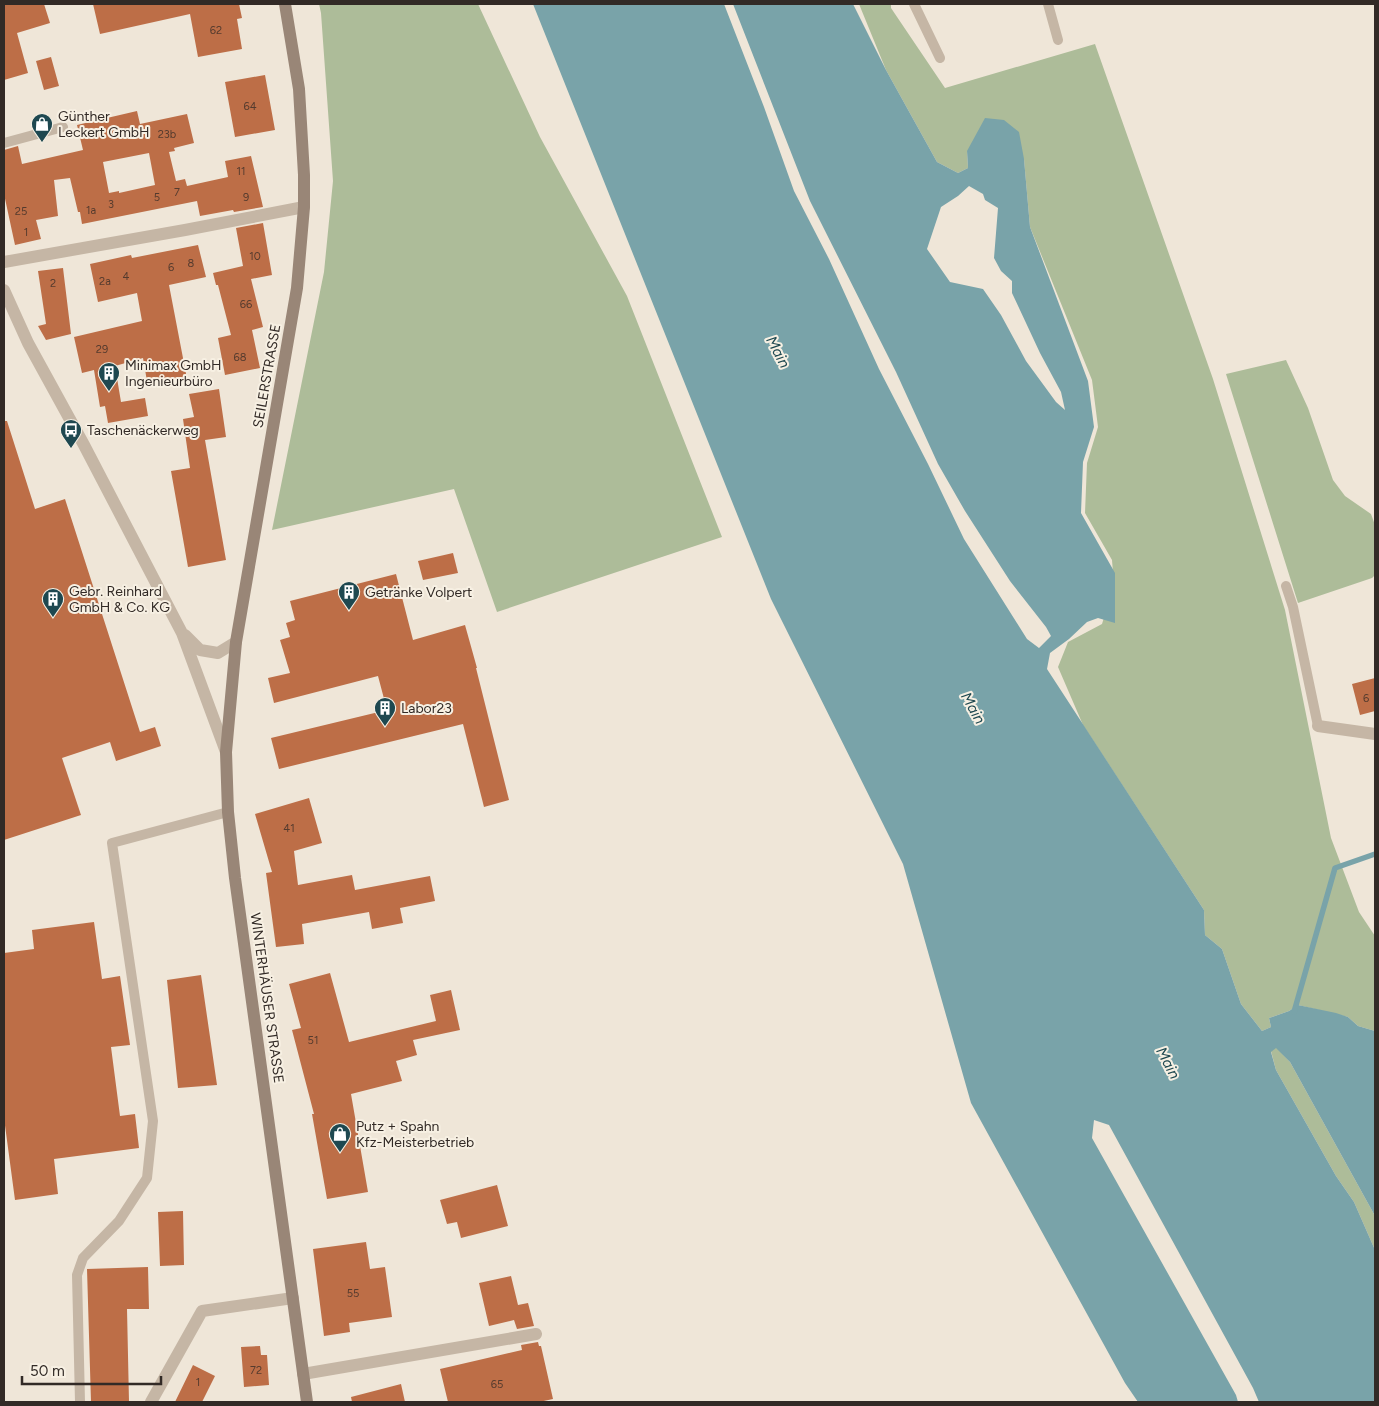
<svg xmlns="http://www.w3.org/2000/svg" width="1379" height="1406" font-family="Figtree,sans-serif">
<style>
.green{fill:#adbc99}
.water{fill:#79a3a9;fill-rule:evenodd}
.lines{fill:none;stroke-linecap:round;stroke-linejoin:round}
.stream{stroke:#79a3a9;stroke-width:5.5}
.building{fill:#bd6e47;fill-rule:evenodd}
.service{stroke:#c5b6a5;stroke-width:10}
.minor{stroke:#c5b6a5;stroke-width:12}
.secondary{stroke:#998677;stroke-width:12}
.labels{text-anchor:middle;dominant-baseline:central;stroke-width:4;stroke-linejoin:round;paint-order:stroke}
.number-label{font-size:11px;fill:#553b2e}
.poi-label{font-size:14px;fill:#322a26;stroke:#f7f0e3;text-anchor:start}
.street-label{font-size:14px;fill:#322a26;stroke:#f7f0e3}
.water-label{font-size:15px;font-style:italic;fill:#1e4850;stroke:#f7f0e3}
</style>
<rect width="100%" height="100%" fill="#efe6d8"/>
<path class="green" d="M 319,4 L 478,4 L 540,137 L 627,296 L 722,537 L 497,612 L 454,489 L 272,530 L 324,272 L 333,181 L 321,13 Z
M 859,4 L 891,4 L 891,8 L 945,88 L 1095,44 L 1213,379 L 1285,610 L 1331,838 L 1359,912 L 1375,936 L 1375,1031 L 1358,1026 L 1348,1017 L 1298,1005 L 1289,1011 L 1269,1018 L 1271,1027 L 1262,1031 L 1241,1004 L 1222,949 L 1205,935 L 1204,910 L 1083,725 L 1058,667 L 1068,642 L 1102,624 L 1114,585 L 1112,560 L 1085,513 L 1087,463 L 1098,427 L 1092,380 L 1030,227 L 1024,159 L 967,151 L 968,168 L 958,173 L 937,162 L 886,70 Z
M 1286,360 L 1308,408 L 1333,480 L 1345,496 L 1371,514 L 1375,525 L 1375,575 L 1372,578 L 1298,603 L 1226,374 Z
M 1276,1047 L 1290,1062 L 1375,1216 L 1375,1250 L 1354,1202 L 1336,1176 L 1276,1070 L 1271,1051 Z"/>
<path class="water" d="M 533,4 L 724,4 L 764,107 L 794,191 L 829,259 L 879,369 L 928,464 L 964,539 L 1027,639 L 1039,648 L 1051,636 L 1046,627 L 1010,581 L 965,511 L 938,464 L 896,372 L 810,201 L 733,4 L 853,4 L 886,70 L 937,162 L 958,173 L 968,168 L 967,151 L 985,118 L 1004,120 L 1019,132 L 1024,159 L 1030,227 L 1088,381 L 1094,427 L 1083,462 L 1081,513 L 1115,573 L 1115,623 L 1098,618 L 1087,622 L 1069,639 L 1050,653 L 1047,669 L 1204,910 L 1205,935 L 1222,949 L 1241,1004 L 1262,1031 L 1271,1027 L 1269,1018 L 1289,1011 L 1298,1005 L 1336,1013 L 1348,1017 L 1358,1026 L 1375,1031 L 1375,1216 L 1290,1062 L 1276,1048 L 1271,1052 L 1276,1070 L 1336,1176 L 1354,1202 L 1375,1250 L 1375,1402 L 1259,1402 L 1253,1388 L 1109,1125 L 1094,1120 L 1092,1138 L 1236,1395 L 1238,1402 L 1138,1402 L 1125,1383 L 971,1103 L 903,864 L 771,599 ZM 969,186 L 983,194 L 985,200 L 998,208 L 994,258 L 1001,271 L 1012,281 L 1012,293 L 1040,353 L 1061,392 L 1065,410 L 1056,402 L 1026,361 L 1001,315 L 983,289 L 950,282 L 927,249 L 941,207 L 958,196 Z"/>
<g class="lines">
<path class="stream" d="M 1294,1012 L 1335,868 L 1375,854"/>
</g>
<path class="building" d="M 4,4 L 44,4 L 50,23 L 17,33 L 28,73 L 4,80 Z
M 93,4 L 239,4 L 242,18 L 237,19 L 242,49 L 198,57 L 190,14 L 100,34 Z
M 51,57 L 59,86 L 44,90 L 36,61 Z
M 265,75 L 275,130 L 235,137 L 225,82 Z
M 137,111 L 140,124 L 187,114 L 194,143 L 174,148 L 175,151 L 169,152 L 176,181 L 185,179 L 187,186 L 228,177 L 225,161 L 251,156 L 263,207 L 234,212 L 233,210 L 200,216 L 197,201 L 82,224 L 80,212 L 78,212 L 70,178 L 54,180 L 58,216 L 36,220 L 41,239 L 15,245 L 4,194 L 4,150 L 18,146 L 22,164 L 83,150 L 77,125 ZM 149,153 L 155,185 L 119,193 L 119,191 L 109,193 L 103,162 Z
M 263,223 L 272,275 L 251,279 L 263,327 L 252,330 L 260,368 L 225,375 L 218,338 L 231,335 L 218,285 L 216,285 L 213,273 L 243,266 L 236,228 Z
M 198,245 L 206,277 L 169,285 L 187,379 L 148,387 L 143,358 L 115,366 L 121,402 L 145,398 L 148,416 L 108,423 L 105,406 L 100,407 L 94,370 L 82,373 L 74,337 L 142,321 L 137,293 L 98,302 L 90,264 L 131,255 L 132,258 Z
M 63,268 L 71,334 L 46,340 L 38,326 L 46,324 L 38,271 Z
M 219,389 L 226,437 L 205,440 L 226,560 L 188,567 L 171,471 L 190,468 L 183,419 L 194,417 L 189,394 Z
M 4,421 L 7,421 L 35,509 L 65,499 L 140,732 L 155,727 L 161,746 L 116,761 L 110,742 L 62,758 L 81,815 L 4,840 Z
M 453,553 L 458,573 L 423,580 L 418,561 Z
M 396,574 L 413,640 L 465,625 L 477,668 L 476,668 L 509,800 L 484,807 L 463,724 L 279,769 L 271,738 L 387,710 L 378,676 L 274,703 L 268,678 L 290,673 L 280,640 L 290,637 L 286,623 L 295,620 L 290,601 Z
M 1375,678 L 1375,711 L 1360,715 L 1352,684 Z
M 309,798 L 322,843 L 294,851 L 298,885 L 352,875 L 355,890 L 430,876 L 435,901 L 400,908 L 403,923 L 372,929 L 369,912 L 302,924 L 304,944 L 276,947 L 266,873 L 272,872 L 255,814 Z
M 94,922 L 102,979 L 120,976 L 130,1045 L 111,1047 L 120,1116 L 135,1114 L 139,1148 L 54,1159 L 58,1194 L 15,1200 L 4,1118 L 4,953 L 34,949 L 32,930 Z
M 330,973 L 349,1042 L 436,1021 L 430,995 L 451,990 L 460,1030 L 413,1040 L 417,1055 L 396,1061 L 402,1081 L 351,1094 L 368,1192 L 327,1199 L 312,1114 L 314,1114 L 292,1030 L 301,1028 L 289,984 Z
M 201,975 L 217,1085 L 178,1088 L 167,980 Z
M 497,1185 L 508,1226 L 461,1238 L 457,1222 L 447,1224 L 440,1200 Z
M 183,1211 L 184,1265 L 160,1266 L 158,1212 Z
M 366,1242 L 370,1269 L 385,1267 L 392,1317 L 349,1323 L 350,1332 L 324,1336 L 313,1249 Z
M 148,1267 L 149,1309 L 127,1309 L 129,1402 L 91,1402 L 87,1269 Z
M 511,1276 L 518,1305 L 528,1303 L 534,1326 L 517,1329 L 514,1320 L 489,1326 L 479,1283 Z
M 538,1342 L 539,1346 L 541,1346 L 553,1399 L 539,1402 L 448,1402 L 440,1369 L 522,1350 L 521,1345 Z
M 260,1346 L 261,1355 L 267,1355 L 269,1385 L 244,1387 L 241,1347 Z
M 193,1365 L 215,1376 L 202,1402 L 175,1402 Z
M 401,1384 L 405,1402 L 352,1402 L 351,1397 Z"/>
<g class="lines">
<path class="service" d="M 914,4 L 940,58
M 1048,4 L 1058,40
M 4,143 L 63,127
M 1286,586 L 1293,607 L 1318,726
M 80,1402 L 77,1275 L 83,1258 L 119,1221 L 147,1178 L 153,1121 L 112,843 L 228,812"/>
<path class="minor" d="M 4,262 L 185,230 L 304,207
M 4,290 L 28,343 L 84,445 L 182,633 L 226,752
M 185,635 L 200,650 L 218,653 L 236,642
M 1318,726 L 1375,734
M 303,1374 L 536,1334
M 151,1402 L 202,1311 L 293,1298"/>
<path class="secondary" d="M 285,4 L 299,89 L 304,175 L 304,207 L 297,288 L 236,642 L 226,752 L 228,812 L 235,878 L 307,1402"/>
</g>
<defs>
<g id="shop-pin" transform="scale(1.125)"><path d="M0 17L-7.5 6A9.5 9.5 0 1 1 7.5 6Z" fill="#1e4850" stroke="#f7f0e3"/><path d="M-5-2.5h2.3a2.7 3.5 0 0 1 5.4 0H5L5.5 6h-11ZM-1.5-2.5h3a1.5 2.3 0 0 0-3 0Z" fill="#fff"/></g>
<g id="building-pin" transform="scale(1.125)"><path d="M0 17L-7.5 6A9.5 9.5 0 1 1 7.5 6Z" fill="#1e4850" stroke="#f7f0e3"/><path d="M-4-6H4V6H1V3H-1V6H-4ZM-2.5-4.3h1.7v1.8h-1.7ZM.8-4.3h1.7v1.8H.8ZM-2.5-1h1.7V.8h-1.7ZM.8-1h1.7V.8H.8Z" fill="#fff"/></g>
<g id="bus-pin" transform="scale(1.125)"><path d="M0 17L-7.5 6A9.5 9.5 0 1 1 7.5 6Z" fill="#1e4850" stroke="#f7f0e3"/><path d="M-5-6H5V4H4V6H2V4H-2V6H-4V4H-5ZM-3.5-4V0h7V-4ZM-3.5 1.2v1.5H-2V1.2ZM2 1.2v1.5H3.5V1.2Z" fill="#fff"/></g>
</defs>
<g fill-rule="evenodd">
<use href="#shop-pin" x="42" y="124"/>
<use href="#building-pin" x="109" y="373"/>
<use href="#bus-pin" x="71" y="430"/>
<use href="#building-pin" x="349" y="592"/>
<use href="#building-pin" x="53" y="599"/>
<use href="#building-pin" x="385" y="708"/>
<use href="#shop-pin" x="340" y="1134"/>
</g>
<g class="labels">
<g class="number-label">
<text x="216" y="30">62</text>
<text x="250" y="106">64</text>
<text x="167" y="134">23b</text>
<text x="241" y="171">11</text>
<text x="177" y="192">7</text>
<text x="157" y="197">5</text>
<text x="246" y="197">9</text>
<text x="111" y="204">3</text>
<text x="91" y="210">1a</text>
<text x="21" y="211">25</text>
<text x="26" y="232">1</text>
<text x="255" y="256">10</text>
<text x="191" y="263">8</text>
<text x="171" y="267">6</text>
<text x="126" y="276">4</text>
<text x="105" y="281">2a</text>
<text x="53" y="283">2</text>
<text x="246" y="304">66</text>
<text x="102" y="349">29</text>
<text x="240" y="357">68</text>
<text x="1366" y="698">6</text>
<text x="289" y="828">41</text>
<text x="313" y="1040">51</text>
<text x="353" y="1293">55</text>
<text x="256" y="1370">72</text>
<text x="198" y="1382">1</text>
<text x="497" y="1384">65</text>
</g>
<g class="poi-label">
<text x="58" y="116">Günther<tspan x="58" dy="16">Leckert GmbH</tspan></text>
<text x="125" y="365">Minimax GmbH<tspan x="125" dy="16">Ingenieurbüro</tspan></text>
<text x="87" y="430">Taschenäckerweg</text>
<text x="69" y="591">Gebr. Reinhard<tspan x="69" dy="16">GmbH &amp; Co. KG</tspan></text>
<text x="365" y="592">Getränke Volpert</text>
<text x="401" y="708">Labor23</text>
<text x="356" y="1126">Putz + Spahn<tspan x="356" dy="16">Kfz-Meisterbetrieb</tspan></text>
</g>
<g class="street-label">
<text transform="translate(267 376) rotate(-80)">SEILERSTRASSE</text>
<text transform="translate(267 998) rotate(82)">WINTERHÄUSER STRASSE</text>
</g>
<g class="water-label">
<text transform="translate(778 352) rotate(62)">Main</text>
<text transform="translate(973 708) rotate(61)">Main</text>
<text transform="translate(1168 1063) rotate(62)">Main</text>
</g>
</g>
<rect width="1379" height="1406" fill="none" stroke="#322a26" stroke-width="10"/>
<path d="M22 1376v8h139v-8" fill="none" stroke="#322a26" stroke-width="2.5"/>
<text x="30" y="1376" font-size="15" fill="#322a26" stroke="#f7f0e3" stroke-width="4" paint-order="stroke">50 m</text>
</svg>
